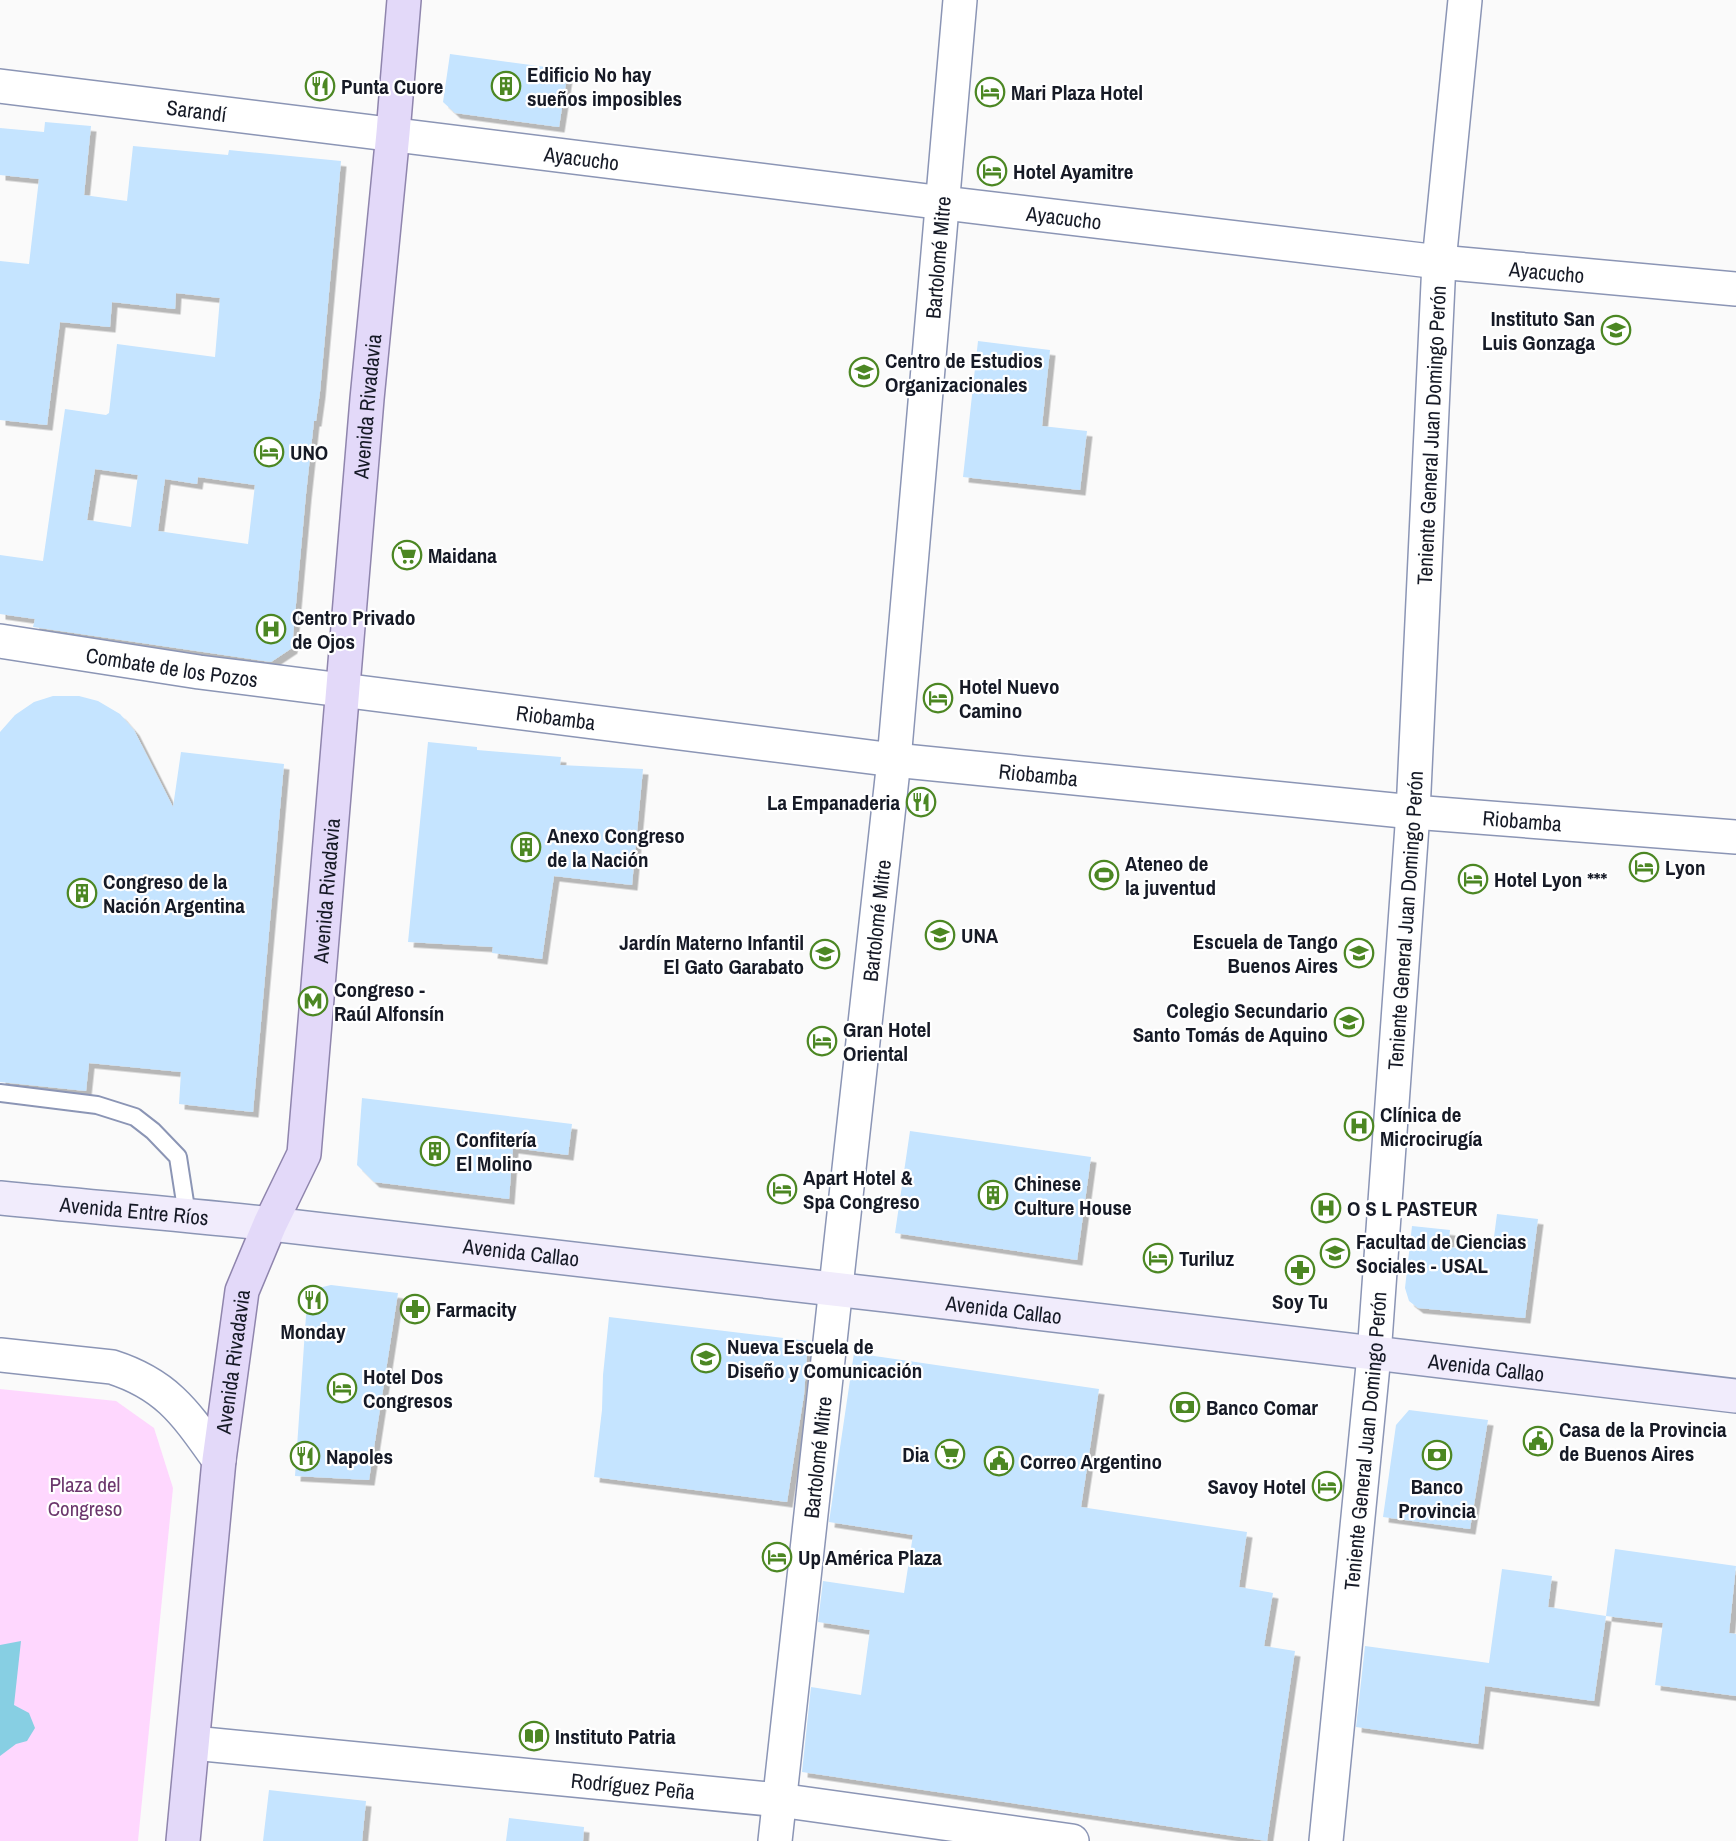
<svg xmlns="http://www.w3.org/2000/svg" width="1736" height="1841" font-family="'Archivo Narrow',sans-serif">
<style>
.green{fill:#fed7fe}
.water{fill:#87cfe3}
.building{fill:#c5e4ff;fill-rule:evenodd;filter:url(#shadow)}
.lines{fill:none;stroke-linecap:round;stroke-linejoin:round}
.service-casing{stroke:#8b95b5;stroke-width:20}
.minor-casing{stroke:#8b95b5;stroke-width:36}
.tertiary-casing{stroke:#8b95b5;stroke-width:36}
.secondary-casing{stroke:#8b95b5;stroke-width:36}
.primary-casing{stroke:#8f85ad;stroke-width:36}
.service{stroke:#fff;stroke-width:16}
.minor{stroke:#fff;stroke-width:33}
.tertiary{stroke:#fff;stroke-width:33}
.secondary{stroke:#f1ecfc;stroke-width:33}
.primary{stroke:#e3d9f9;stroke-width:33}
.labels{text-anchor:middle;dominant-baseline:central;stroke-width:4.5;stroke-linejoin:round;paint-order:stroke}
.poi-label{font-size:21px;font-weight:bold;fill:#161a26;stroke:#fff;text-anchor:start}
.street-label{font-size:21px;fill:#161a26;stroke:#fff}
.park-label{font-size:21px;fill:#6c376d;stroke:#fff}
</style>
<defs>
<filter id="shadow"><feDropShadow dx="5.5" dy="5.5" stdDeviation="0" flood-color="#0004"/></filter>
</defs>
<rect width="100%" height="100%" fill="#fafafa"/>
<path class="green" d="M 0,1389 L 116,1401 L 154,1428 L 173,1488 L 138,1841 L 0,1841 Z"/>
<path class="water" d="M 21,1641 L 14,1705 L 29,1713 L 35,1728 L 27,1741 L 16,1744 L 0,1756 L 0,1645 Z"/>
<path class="building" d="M 450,54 L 568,70 L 559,127 L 455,113 L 443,102 Z
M 45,122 L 91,126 L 84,195 L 127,201 L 133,146 L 228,155 L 229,150 L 341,161 L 320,392 L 316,421 L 314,421 L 306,494 L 292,648 L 271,662 L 33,627 L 35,619 L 0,614 L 0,555 L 43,561 L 65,409 L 106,415 L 109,413 L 117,344 L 215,357 L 220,298 L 176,293 L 175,309 L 112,302 L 110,327 L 60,322 L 47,425 L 0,420 L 0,261 L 29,264 L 39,179 L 0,175 L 0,128 L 44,132 ZM 95,469 L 138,475 L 131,527 L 87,520 ZM 198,477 L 255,485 L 248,544 L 158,531 L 165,479 L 197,484 Z
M 978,341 L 1050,350 L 1042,426 L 1087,431 L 1080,490 L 963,477 Z
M 53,696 L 79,696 L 98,701 L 120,714 L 134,730 L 173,807 L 181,752 L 284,764 L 253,1112 L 179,1104 L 181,1072 L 89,1063 L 86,1091 L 0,1082 L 0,732 L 15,715 L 34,702 Z
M 428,742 L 477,747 L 477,750 L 561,757 L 560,765 L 643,769 L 632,885 L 554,876 L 542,959 L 492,953 L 493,947 L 408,942 Z
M 362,1098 L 572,1124 L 568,1155 L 513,1148 L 509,1199 L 374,1182 L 357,1165 Z
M 910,1131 L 1091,1157 L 1077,1260 L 895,1233 Z
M 1497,1214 L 1538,1219 L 1525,1318 L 1418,1308 L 1409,1301 L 1405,1288 L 1412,1226 L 1450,1230 L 1448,1247 L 1492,1252 Z
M 331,1285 L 398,1293 L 369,1480 L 295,1476 L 307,1301 L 314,1289 Z
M 609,1317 L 808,1341 L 804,1395 L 787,1502 L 594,1477 L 602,1410 L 603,1375 Z
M 854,1353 L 1099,1389 L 1081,1507 L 1247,1532 L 1239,1587 L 1273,1593 L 1264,1646 L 1295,1651 L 1267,1841 L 802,1772 L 811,1687 L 861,1695 L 870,1630 L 818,1622 L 823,1581 L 904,1593 L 913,1535 L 829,1522 Z
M 1409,1410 L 1488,1420 L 1470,1529 L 1383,1517 L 1396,1425 Z
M 1615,1549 L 1736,1566 L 1729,1633 L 1736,1634 L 1736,1696 L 1655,1685 L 1663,1623 L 1606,1616 Z
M 1502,1569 L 1552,1576 L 1548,1607 L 1606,1616 L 1594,1701 L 1485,1686 L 1478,1744 L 1356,1727 L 1365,1646 L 1489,1663 Z
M 269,1790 L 366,1801 L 362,1841 L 263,1841 Z
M 509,1818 L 584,1827 L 583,1841 L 506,1841 Z"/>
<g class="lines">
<g class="service-casing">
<path id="service" d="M 0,1093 L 97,1105 L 135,1117 L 153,1131 L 178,1157 L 187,1215"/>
</g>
<g class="minor-casing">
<g id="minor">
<path id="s1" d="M 0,86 L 944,203 L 1439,262 L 1736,289"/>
<path id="s2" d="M 193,1743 L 779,1800 L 1072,1841"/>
<path id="s3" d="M 775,1841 L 894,760 L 960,0"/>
<path id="s4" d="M 1326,1841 L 1374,1355 L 1413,812 L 1439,262 L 1465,0"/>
</g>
</g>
<g class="tertiary-casing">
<g id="tertiary">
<path id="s5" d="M 0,641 L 199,672 L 894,760 L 1413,812 L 1736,837"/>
<path d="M 0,1355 L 112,1367 C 168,1385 186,1414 219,1460"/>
</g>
</g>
<g class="secondary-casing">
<g id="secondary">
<path id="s6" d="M 0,1198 C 90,1207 181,1214 271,1224 C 760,1277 1247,1341 1736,1396"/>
</g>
</g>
<g class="primary-casing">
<g id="primary">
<path id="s7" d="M 183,1841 L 219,1460 L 242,1291 L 270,1224 L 304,1154 L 367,399 L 393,133 L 404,0"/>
</g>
</g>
<use href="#service" class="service"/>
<use href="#minor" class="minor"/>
<use href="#tertiary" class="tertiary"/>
<use href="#secondary" class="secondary"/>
<use href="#primary" class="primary"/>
</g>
<defs>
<g id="restaurant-ring" transform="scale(1.5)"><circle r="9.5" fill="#fff" stroke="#4c8723" stroke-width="1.5"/><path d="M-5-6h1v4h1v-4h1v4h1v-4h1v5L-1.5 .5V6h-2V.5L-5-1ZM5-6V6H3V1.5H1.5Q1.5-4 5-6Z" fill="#4c8723"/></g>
<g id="building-ring" transform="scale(1.5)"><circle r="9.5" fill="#fff" stroke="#4c8723" stroke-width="1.5"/><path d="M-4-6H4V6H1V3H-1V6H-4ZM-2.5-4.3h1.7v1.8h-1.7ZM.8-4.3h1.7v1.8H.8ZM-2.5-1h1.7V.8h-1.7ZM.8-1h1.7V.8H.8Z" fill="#4c8723"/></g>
<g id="hotel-ring" transform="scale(1.5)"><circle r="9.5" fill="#fff" stroke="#4c8723" stroke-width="1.5"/><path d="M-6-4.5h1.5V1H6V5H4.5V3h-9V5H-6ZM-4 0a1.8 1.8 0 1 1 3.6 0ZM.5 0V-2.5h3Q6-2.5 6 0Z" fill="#4c8723"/></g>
<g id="school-ring" transform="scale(1.5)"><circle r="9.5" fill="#fff" stroke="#4c8723" stroke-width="1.5"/><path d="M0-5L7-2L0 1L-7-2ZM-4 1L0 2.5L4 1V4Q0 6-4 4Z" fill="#4c8723"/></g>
<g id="university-ring" transform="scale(1.5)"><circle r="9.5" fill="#fff" stroke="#4c8723" stroke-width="1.5"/><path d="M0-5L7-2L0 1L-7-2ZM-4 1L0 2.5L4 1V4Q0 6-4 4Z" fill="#4c8723"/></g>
<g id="supermarket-ring" transform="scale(1.5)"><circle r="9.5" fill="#fff" stroke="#4c8723" stroke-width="1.5"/><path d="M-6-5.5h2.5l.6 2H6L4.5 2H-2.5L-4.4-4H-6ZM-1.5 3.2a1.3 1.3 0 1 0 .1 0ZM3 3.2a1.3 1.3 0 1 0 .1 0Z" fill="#4c8723"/></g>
<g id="hospital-ring" transform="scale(1.5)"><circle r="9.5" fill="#fff" stroke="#4c8723" stroke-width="1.5"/><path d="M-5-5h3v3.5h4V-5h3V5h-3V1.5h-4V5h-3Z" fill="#4c8723"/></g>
<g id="stadium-ring" transform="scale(1.5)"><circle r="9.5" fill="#fff" stroke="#4c8723" stroke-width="1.5"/><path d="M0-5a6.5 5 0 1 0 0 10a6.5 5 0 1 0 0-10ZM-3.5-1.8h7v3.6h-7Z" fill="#4c8723"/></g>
<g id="metro-ring" transform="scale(1.5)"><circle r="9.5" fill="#fff" stroke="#4c8723" stroke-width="1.5"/><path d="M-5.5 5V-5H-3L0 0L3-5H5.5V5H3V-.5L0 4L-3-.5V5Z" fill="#4c8723"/></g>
<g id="pharmacy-ring" transform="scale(1.5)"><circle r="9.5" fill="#fff" stroke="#4c8723" stroke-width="1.5"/><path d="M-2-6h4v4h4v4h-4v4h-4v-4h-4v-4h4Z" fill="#4c8723"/></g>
<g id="bank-ring" transform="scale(1.5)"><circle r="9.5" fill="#fff" stroke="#4c8723" stroke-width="1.5"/><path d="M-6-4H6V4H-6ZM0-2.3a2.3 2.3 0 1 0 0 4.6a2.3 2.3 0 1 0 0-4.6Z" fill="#4c8723"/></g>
<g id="civic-ring" transform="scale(1.5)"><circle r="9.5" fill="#fff" stroke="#4c8723" stroke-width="1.5"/><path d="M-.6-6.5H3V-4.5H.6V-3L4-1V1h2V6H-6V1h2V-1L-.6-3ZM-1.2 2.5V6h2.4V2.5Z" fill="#4c8723"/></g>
<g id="library-ring" transform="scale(1.5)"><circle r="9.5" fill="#fff" stroke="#4c8723" stroke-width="1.5"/><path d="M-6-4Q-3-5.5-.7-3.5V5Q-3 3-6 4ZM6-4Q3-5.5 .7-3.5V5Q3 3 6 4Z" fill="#4c8723"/></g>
</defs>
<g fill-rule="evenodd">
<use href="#restaurant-ring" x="320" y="86"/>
<use href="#building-ring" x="506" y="86"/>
<use href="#hotel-ring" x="990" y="92"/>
<use href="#hotel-ring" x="992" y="171"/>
<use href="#school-ring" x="1616" y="330"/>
<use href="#university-ring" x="864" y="372"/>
<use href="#hotel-ring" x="269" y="452"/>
<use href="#supermarket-ring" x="407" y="555"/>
<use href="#hospital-ring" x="271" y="629"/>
<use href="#hotel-ring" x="938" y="698"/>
<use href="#restaurant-ring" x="921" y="802"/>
<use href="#building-ring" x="526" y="847"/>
<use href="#hotel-ring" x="1644" y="867"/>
<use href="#stadium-ring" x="1104" y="875"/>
<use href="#hotel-ring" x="1473" y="879"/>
<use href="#building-ring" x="82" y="893"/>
<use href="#university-ring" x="940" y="935"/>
<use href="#school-ring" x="1359" y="953"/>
<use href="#school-ring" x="825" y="954"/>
<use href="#metro-ring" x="313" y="1001"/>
<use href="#school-ring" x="1349" y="1022"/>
<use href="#hotel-ring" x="822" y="1041"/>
<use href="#hospital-ring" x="1359" y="1126"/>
<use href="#building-ring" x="435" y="1151"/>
<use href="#hotel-ring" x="782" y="1189"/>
<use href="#building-ring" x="993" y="1195"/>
<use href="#hospital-ring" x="1326" y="1208"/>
<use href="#university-ring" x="1335" y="1253"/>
<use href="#hotel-ring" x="1158" y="1258"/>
<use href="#pharmacy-ring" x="1300" y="1270"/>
<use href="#restaurant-ring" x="313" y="1300"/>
<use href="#pharmacy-ring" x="415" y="1309"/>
<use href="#university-ring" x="706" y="1358"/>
<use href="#hotel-ring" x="342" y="1388"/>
<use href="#bank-ring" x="1185" y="1407"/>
<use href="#civic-ring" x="1538" y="1441"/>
<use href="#supermarket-ring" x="950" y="1454"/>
<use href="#bank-ring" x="1437" y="1455"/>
<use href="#restaurant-ring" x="305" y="1456"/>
<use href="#civic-ring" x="999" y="1461"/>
<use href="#hotel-ring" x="1327" y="1486"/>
<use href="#hotel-ring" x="777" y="1557"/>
<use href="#library-ring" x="534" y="1736"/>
</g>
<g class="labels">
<g class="poi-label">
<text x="527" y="74">Edificio No hay<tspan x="527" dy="24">sueños imposibles</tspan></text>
<text x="341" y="86">Punta Cuore</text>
<text x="1011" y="92">Mari Plaza Hotel</text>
<text x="1013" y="171">Hotel Ayamitre</text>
<text x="1595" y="318" text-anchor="end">Instituto San<tspan x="1595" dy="24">Luis Gonzaga</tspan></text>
<text x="885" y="360">Centro de Estudios<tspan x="885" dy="24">Organizacionales</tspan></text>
<text x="290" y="452">UNO</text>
<text x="428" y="555">Maidana</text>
<text x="292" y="617">Centro Privado<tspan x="292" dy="24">de Ojos</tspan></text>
<text x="959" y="686">Hotel Nuevo<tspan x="959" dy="24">Camino</tspan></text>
<text x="900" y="802" text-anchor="end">La Empanaderia</text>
<text x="547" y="835">Anexo Congreso<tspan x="547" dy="24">de la Nación</tspan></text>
<text x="1125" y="863">Ateneo de<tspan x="1125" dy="24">la juventud</tspan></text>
<text x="1665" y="867">Lyon</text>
<text x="1494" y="879">Hotel Lyon ***</text>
<text x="103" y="881">Congreso de la<tspan x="103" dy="24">Nación Argentina</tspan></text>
<text x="961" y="935">UNA</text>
<text x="1338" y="941" text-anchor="end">Escuela de Tango<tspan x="1338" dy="24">Buenos Aires</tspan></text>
<text x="804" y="942" text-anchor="end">Jardín Materno Infantil<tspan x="804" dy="24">El Gato Garabato</tspan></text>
<text x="334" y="989">Congreso -<tspan x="334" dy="24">Raúl Alfonsín</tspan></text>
<text x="1328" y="1010" text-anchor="end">Colegio Secundario<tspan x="1328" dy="24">Santo Tomás de Aquino</tspan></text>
<text x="843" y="1029">Gran Hotel<tspan x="843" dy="24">Oriental</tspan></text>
<text x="1380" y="1114">Clínica de<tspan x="1380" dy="24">Microcirugía</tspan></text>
<text x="456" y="1139">Confitería<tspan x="456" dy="24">El Molino</tspan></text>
<text x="803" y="1177">Apart Hotel &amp;<tspan x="803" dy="24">Spa Congreso</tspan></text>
<text x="1014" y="1183">Chinese<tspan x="1014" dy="24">Culture House</tspan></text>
<text x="1347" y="1208">O S L PASTEUR</text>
<text x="1356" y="1241">Facultad de Ciencias<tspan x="1356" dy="24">Sociales - USAL</tspan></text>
<text x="1179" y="1258">Turiluz</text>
<text x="1300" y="1301" text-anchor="middle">Soy Tu</text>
<text x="436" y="1309">Farmacity</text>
<text x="313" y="1331" text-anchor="middle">Monday</text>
<text x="727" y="1346">Nueva Escuela de<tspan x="727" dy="24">Diseño y Comunicación</tspan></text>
<text x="363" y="1376">Hotel Dos<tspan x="363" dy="24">Congresos</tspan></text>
<text x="1206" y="1407">Banco Comar</text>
<text x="1559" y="1429">Casa de la Provincia<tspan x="1559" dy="24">de Buenos Aires</tspan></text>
<text x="929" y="1454" text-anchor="end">Dia</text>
<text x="326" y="1456">Napoles</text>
<text x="1020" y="1461">Correo Argentino</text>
<text x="1306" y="1486" text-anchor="end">Savoy Hotel</text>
<text x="1437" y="1486" text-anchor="middle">Banco<tspan x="1437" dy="24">Provincia</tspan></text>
<text x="798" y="1557">Up América Plaza</text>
<text x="555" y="1736">Instituto Patria</text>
</g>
<g class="street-label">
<text stroke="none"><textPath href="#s1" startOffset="198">Sarandí</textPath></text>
<text stroke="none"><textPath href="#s1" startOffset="586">Ayacucho</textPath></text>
<text stroke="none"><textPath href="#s1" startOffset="1072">Ayacucho</textPath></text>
<text stroke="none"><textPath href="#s3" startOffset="1592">Bartolomé Mitre</textPath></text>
<text stroke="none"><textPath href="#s1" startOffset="1558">Ayacucho</textPath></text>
<text stroke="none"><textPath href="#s7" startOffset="1454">Avenida Rivadavia</textPath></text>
<text stroke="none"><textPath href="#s4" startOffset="1410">Teniente General Juan Domingo Perón</textPath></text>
<text stroke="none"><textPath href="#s5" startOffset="174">Combate de los Pozos</textPath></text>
<text stroke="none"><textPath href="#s5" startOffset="561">Riobamba</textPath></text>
<text stroke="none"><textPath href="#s5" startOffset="1047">Riobamba</textPath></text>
<text stroke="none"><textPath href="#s5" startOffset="1533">Riobamba</textPath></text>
<text stroke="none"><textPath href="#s7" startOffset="968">Avenida Rivadavia</textPath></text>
<text stroke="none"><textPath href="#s3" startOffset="926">Bartolomé Mitre</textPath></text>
<text stroke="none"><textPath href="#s4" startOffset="924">Teniente General Juan Domingo Perón</textPath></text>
<text stroke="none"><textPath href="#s6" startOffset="135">Avenida Entre Ríos</textPath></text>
<text stroke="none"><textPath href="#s6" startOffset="524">Avenida Callao</textPath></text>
<text stroke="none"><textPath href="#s6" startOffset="1010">Avenida Callao</textPath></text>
<text stroke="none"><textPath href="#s7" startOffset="482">Avenida Rivadavia</textPath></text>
<text stroke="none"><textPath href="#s6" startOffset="1496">Avenida Callao</textPath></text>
<text stroke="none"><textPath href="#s4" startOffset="402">Teniente General Juan Domingo Perón</textPath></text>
<text stroke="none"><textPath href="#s3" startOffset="386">Bartolomé Mitre</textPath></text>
<text stroke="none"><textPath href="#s2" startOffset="442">Rodríguez Peña</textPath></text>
</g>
<g class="park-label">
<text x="85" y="1484">Plaza del<tspan x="85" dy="24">Congreso</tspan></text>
</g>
</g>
</svg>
